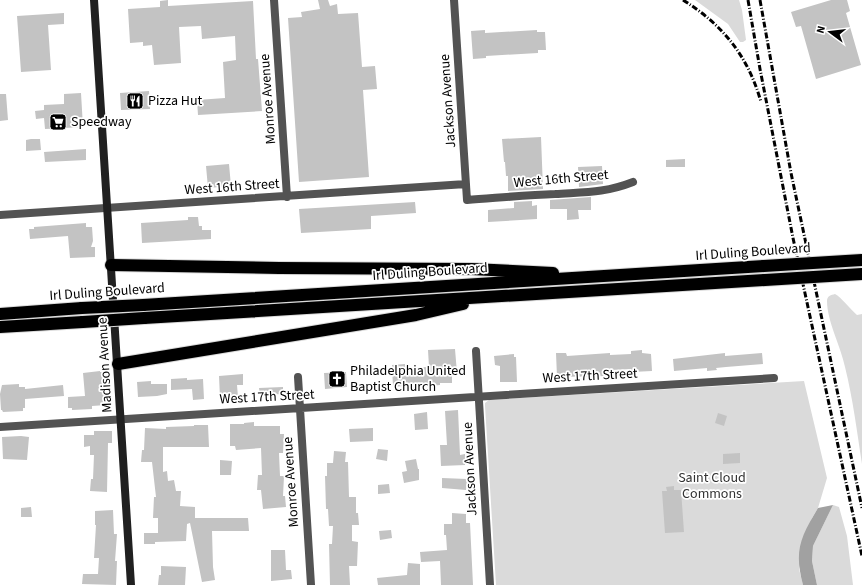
<svg xmlns="http://www.w3.org/2000/svg" width="862" height="585" font-family="'Source Sans 3',sans-serif">
<style>
.green{fill:#dadada}
.water{fill:#a1a1a1}
.building{fill:#c3c3c3}
.lines{fill:none;stroke-linecap:round;stroke-linejoin:round}
.highway-casing{stroke:#dbdbdb;stroke-width:14}
.street{stroke:#535353;stroke-width:8}
.secondary{stroke:#202020;stroke-width:8}
.highway{stroke:#000;stroke-width:12}
.rail{stroke:#000;stroke-width:3;stroke-dasharray:6 2 1 2;stroke-linecap:butt}
.highway-bridge-casing{stroke:#dbdbdb;stroke-width:14;stroke-linecap:butt}
.highway-bridge{stroke:#000;stroke-width:12}
.labels{text-anchor:middle;dominant-baseline:central;stroke-width:3.5;stroke-linejoin:round;paint-order:stroke}
.street-label{font-size:14px;fill:#000;stroke:#fff}
.poi-label{font-size:14px;fill:#000;stroke:#fff;text-anchor:start}
.park-label{font-size:14px;fill:#313131;stroke:#fff}
</style>
<rect width="100%" height="100%" fill="#fff"/>
<path class="green" d="M 695,0 L 739,0 L 742,10 L 746,40 L 743,42 L 740,42 L 728,24 Z
M 835,294 C 841,297 851,310 857,315 L 862,314 L 862,464 C 857,432 853,399 845,367 C 841,347 827,321 827,301 C 827,296 831,295 835,294 Z
M 804,381 L 827,478 L 818,508 L 812,518 L 799,569 L 803,585 L 496,585 L 485,406 L 485,403 L 489,400 Z
M 833,505 L 839,507 L 847,536 L 853,585 L 817,585 L 812,561 L 813,546 Z"/>
<path class="water" d="M 833,505 L 813,546 L 812,561 L 817,585 L 803,585 C 794,551 800,538 818,508 Z"/>
<path class="building" d="M 168,0 L 168,6 L 253,1 L 256,59 L 258,59 L 262,111 L 198,115 L 197,100 L 225,98 L 223,62 L 236,60 L 235,36 L 202,39 L 201,26 L 179,27 L 181,63 L 154,65 L 152,45 L 143,46 L 143,42 L 130,43 L 128,9 L 160,7 L 160,1 Z
M 318,0 L 328,0 L 330,6 L 337,4 L 338,14 L 358,13 L 362,67 L 375,66 L 377,89 L 363,90 L 369,177 L 299,182 L 288,18 L 302,17 L 301,12 L 320,9 Z
M 831,0 L 847,0 L 850,11 L 846,13 L 861,65 L 816,79 L 801,26 L 796,27 L 791,12 Z
M 64,13 L 64,24 L 48,25 L 51,70 L 21,72 L 17,16 Z
M 485,30 L 485,33 L 537,30 L 537,32 L 545,32 L 546,50 L 538,50 L 538,53 L 486,56 L 486,58 L 473,59 L 471,31 Z
M 149,91 L 150,109 L 121,110 L 120,93 Z
M 81,93 L 83,127 L 45,129 L 44,118 L 36,119 L 35,111 L 44,110 L 44,105 L 64,104 L 64,94 Z
M 0,94 L 6,94 L 8,120 L 0,121 Z
M 541,137 L 543,189 L 508,191 L 508,176 L 506,176 L 505,162 L 504,162 L 502,139 Z
M 31,139 L 40,139 L 41,150 L 26,151 L 26,140 Z
M 86,149 L 86,160 L 45,162 L 44,152 Z
M 685,159 L 685,167 L 666,167 L 666,160 Z
M 229,164 L 231,186 L 208,188 L 206,166 Z
M 602,166 L 603,184 L 579,187 L 578,167 Z
M 591,197 L 591,210 L 578,210 L 579,219 L 567,220 L 567,209 L 550,209 L 550,200 Z
M 532,201 L 532,206 L 537,205 L 537,219 L 488,222 L 488,210 L 514,208 L 514,202 Z
M 415,202 L 416,213 L 371,216 L 371,229 L 301,233 L 299,209 Z
M 188,217 L 198,217 L 199,226 L 202,226 L 202,230 L 211,230 L 211,239 L 142,243 L 141,223 L 188,220 Z
M 86,223 L 86,227 L 92,227 L 93,241 L 91,247 L 95,247 L 95,257 L 70,258 L 68,236 L 30,239 L 29,229 L 34,229 L 34,227 Z
M 455,349 L 457,373 L 452,373 L 452,383 L 440,383 L 440,385 L 419,387 L 419,383 L 403,384 L 403,386 L 393,387 L 392,365 L 405,364 L 405,368 L 429,367 L 428,350 Z
M 642,350 L 642,353 L 651,354 L 652,371 L 632,372 L 631,369 L 610,370 L 610,376 L 557,377 L 556,353 L 566,353 L 567,356 L 610,353 L 610,355 L 631,354 L 631,351 Z
M 725,353 L 725,356 L 762,353 L 763,364 L 726,367 L 716,368 L 717,370 L 707,371 L 707,368 L 674,371 L 673,359 Z
M 514,354 L 514,357 L 516,357 L 517,382 L 500,382 L 500,366 L 495,365 L 494,356 Z
M 100,371 L 100,372 L 103,372 L 106,405 L 92,406 L 92,409 L 72,410 L 72,408 L 68,408 L 68,397 L 85,396 L 83,373 Z
M 346,372 L 347,387 L 325,389 L 324,373 Z
M 243,374 L 243,385 L 237,385 L 238,397 L 232,397 L 232,400 L 223,401 L 223,398 L 220,398 L 219,376 Z
M 187,378 L 187,380 L 203,379 L 204,399 L 193,400 L 192,389 L 171,390 L 171,379 Z
M 151,381 L 151,384 L 167,384 L 167,394 L 157,396 L 138,397 L 137,382 Z
M 19,384 L 19,387 L 25,387 L 25,389 L 63,385 L 64,396 L 25,399 L 25,408 L 23,408 L 23,411 L 3,412 L 2,410 L 1,410 L 0,394 L 2,385 Z
M 283,387 L 283,394 L 260,395 L 259,388 Z
M 458,410 L 460,455 L 465,454 L 465,465 L 441,466 L 440,445 L 447,445 L 445,411 Z
M 427,412 L 428,429 L 415,430 L 414,414 Z
M 718,413 L 727,416 L 724,426 L 715,423 Z
M 254,422 L 254,426 L 280,426 L 280,434 L 284,434 L 283,453 L 279,453 L 280,476 L 284,476 L 283,496 L 285,496 L 286,507 L 263,509 L 261,490 L 257,490 L 258,475 L 262,475 L 261,448 L 236,450 L 235,446 L 230,446 L 230,424 L 244,424 L 244,423 Z
M 194,425 L 208,425 L 209,447 L 163,447 L 163,472 L 167,471 L 168,481 L 174,480 L 176,491 L 181,491 L 180,506 L 195,507 L 195,518 L 248,518 L 249,531 L 212,531 L 213,567 L 215,580 L 202,582 L 190,523 L 187,524 L 186,541 L 155,542 L 155,544 L 144,544 L 144,533 L 158,533 L 158,518 L 153,518 L 154,497 L 156,497 L 152,462 L 141,462 L 142,450 L 144,450 L 145,428 L 166,429 L 166,427 L 194,426 Z
M 373,428 L 373,441 L 350,442 L 349,429 Z
M 94,431 L 112,431 L 112,443 L 108,443 L 107,492 L 90,491 L 91,479 L 93,479 L 94,455 L 90,455 L 90,446 L 84,447 L 84,435 L 94,435 Z
M 21,436 L 29,437 L 27,460 L 3,459 L 2,437 Z
M 378,449 L 388,450 L 387,461 L 376,459 Z
M 334,451 L 346,452 L 345,462 L 348,462 L 349,497 L 356,497 L 356,513 L 358,513 L 359,525 L 352,525 L 352,541 L 358,542 L 357,566 L 349,566 L 350,585 L 330,585 L 329,544 L 332,544 L 333,526 L 329,526 L 328,509 L 326,509 L 325,476 L 327,476 L 327,463 L 333,463 Z
M 740,453 L 740,463 L 723,464 L 723,454 Z
M 416,459 L 418,469 L 419,469 L 419,480 L 404,483 L 402,472 L 407,471 L 405,461 Z
M 220,460 L 232,461 L 231,475 L 220,475 Z
M 442,478 L 467,479 L 466,490 L 442,488 Z
M 389,484 L 390,493 L 378,494 L 378,485 Z
M 674,486 L 674,490 L 681,490 L 684,532 L 665,533 L 662,491 L 667,491 L 666,487 Z
M 31,507 L 32,517 L 21,517 L 21,508 Z
M 113,510 L 114,534 L 117,534 L 115,561 L 117,561 L 116,585 L 82,584 L 83,574 L 98,574 L 99,558 L 94,558 L 96,525 L 95,525 L 95,511 Z
M 452,513 L 466,514 L 466,523 L 470,523 L 473,585 L 441,585 L 440,561 L 421,562 L 420,552 L 447,550 L 446,535 L 444,535 L 444,524 L 452,524 Z
M 391,530 L 392,538 L 380,540 L 379,531 Z
M 271,550 L 285,550 L 286,570 L 291,570 L 292,579 L 271,581 Z
M 408,563 L 420,564 L 420,585 L 378,585 L 377,578 L 407,575 Z
M 161,566 L 186,567 L 185,585 L 158,585 L 159,575 L 161,575 Z"/>
<g class="lines">
<g class="highway-casing">
<path id="highway" d="M 111,265 L 279,268 L 472,269 L 553,273
M 143,305 L 764,266
M 0,314 L 82,308
M 144,318 L 765,280
M 0,327 L 83,322
M 118,364 L 416,315 L 463,304"/>
</g>
<path class="street" d="M 274,0 L 287,197
M 454,0 L 467,200 C 496,198 526,195 555,194 C 585,192 605,193 633,182
M 0,215 L 466,184
M 476,351 L 490,585
M 298,377 L 311,585
M 0,427 L 774,378"/>
<path class="secondary" d="M 94,0 L 131,585"/>
<use href="#highway" class="highway"/>
<path class="rail" d="M 683,0 C 723,25 748,56 761,102
M 748,0 L 760,69 L 793,238 L 862,556
M 760,0 L 791,173 L 862,508"/>
<g class="highway-bridge-casing">
<path id="highway-bridge" d="M 764,266 L 862,260
M 765,280 L 862,274
M 82,308 L 143,305
M 83,322 L 144,318"/>
</g>
<use href="#highway-bridge" class="highway-bridge"/>
</g>
<defs>
<g id="restaurant-square" transform="scale(0.9)"><rect x="-9" y="-9" width="18" height="18" rx="4" fill="#000" stroke="#fff"/><path d="M-5-6h1v4h1v-4h1v4h1v-4h1v5L-1.5 .5V6h-2V.5L-5-1ZM5-6V6H3V1.5H1.5Q1.5-4 5-6Z" fill="#fff"/></g>
<g id="supermarket-square" transform="scale(0.9)"><rect x="-9" y="-9" width="18" height="18" rx="4" fill="#000" stroke="#fff"/><path d="M-6-5.5h2.5l.6 2H6L4.5 2H-2.5L-4.4-4H-6ZM-1.5 3.2a1.3 1.3 0 1 0 .1 0ZM3 3.2a1.3 1.3 0 1 0 .1 0Z" fill="#fff"/></g>
<g id="church-square" transform="scale(0.9)"><rect x="-9" y="-9" width="18" height="18" rx="4" fill="#000" stroke="#fff"/><path d="M-1.2-6h2.4v3.5h3.3v2.4h-3.3V6h-2.4V-.1h-3.3v-2.4h3.3Z" fill="#fff"/></g>
</defs>
<g fill-rule="evenodd">
<use href="#restaurant-square" x="135" y="101"/>
<use href="#supermarket-square" x="58" y="122"/>
<use href="#church-square" x="337" y="379"/>
</g>
<g class="labels">
<g class="street-label">
<text transform="translate(268 99) rotate(-94)">Monroe Avenue</text>
<text transform="translate(448 101) rotate(-94)">Jackson Avenue</text>
<text transform="translate(561 179) rotate(-5)">West 16th Street</text>
<text transform="translate(232 187) rotate(-4)">West 16th Street</text>
<text transform="translate(753 252) rotate(-4)">Irl Duling Boulevard</text>
<text transform="translate(430 272) rotate(-4)">Irl Duling Boulevard</text>
<text transform="translate(107 292) rotate(-4)">Irl Duling Boulevard</text>
<text transform="translate(105 365) rotate(-93)">Madison Avenue</text>
<text transform="translate(590 376) rotate(-3)">West 17th Street</text>
<text transform="translate(267 397) rotate(-3)">West 17th Street</text>
<text transform="translate(470 469) rotate(-93)">Jackson Avenue</text>
<text transform="translate(291 482) rotate(-94)">Monroe Avenue</text>
</g>
<g class="poi-label">
<text x="148" y="101">Pizza Hut</text>
<text x="71" y="122">Speedway</text>
<text x="350" y="371">Philadelphia United<tspan x="350" dy="16">Baptist Church</tspan></text>
</g>
<g class="park-label">
<text x="712" y="478">Saint Cloud<tspan x="712" dy="16">Commons</tspan></text>
</g>
</g>
<g transform="translate(830 32) rotate(285)" stroke="#ffffff" stroke-width="3" paint-order="stroke">
<path d="M0-3L7 15L0 10L-7 15Z" fill="#000000"/>
<text y="-6" font-size="11" font-weight="bold" text-anchor="middle" fill="#000000">N</text>
</g>
</svg>
